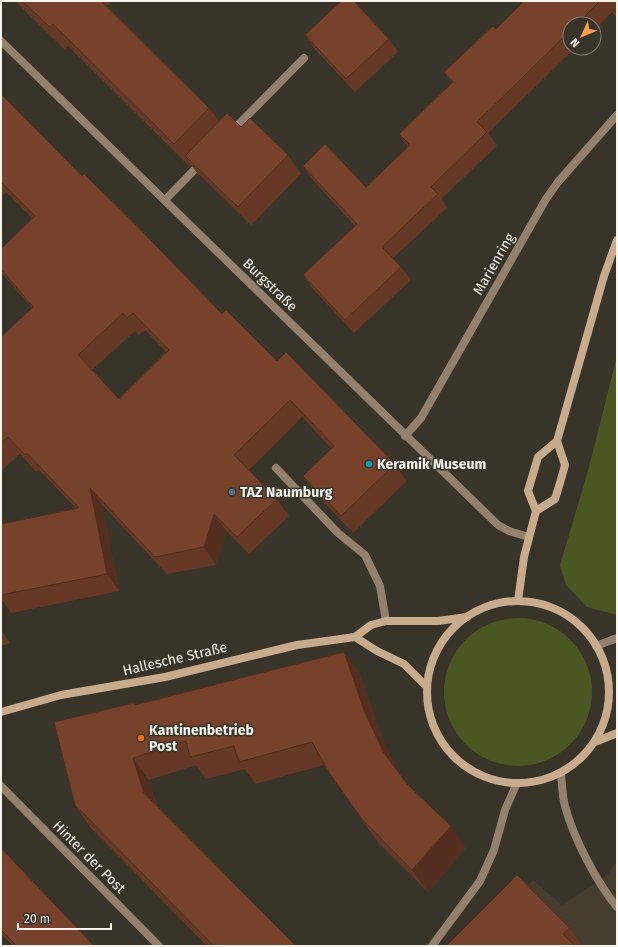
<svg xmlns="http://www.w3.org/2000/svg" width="618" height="947" font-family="'Fira Sans',sans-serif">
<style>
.built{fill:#453d2d}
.green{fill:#4b5722}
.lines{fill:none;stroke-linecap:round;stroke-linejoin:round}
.service{stroke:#93816d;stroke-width:8}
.minor{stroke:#93816d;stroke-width:8}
.secondary{stroke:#c8ab8c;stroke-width:8}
.wall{fill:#663926;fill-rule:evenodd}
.shaded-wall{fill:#532e1f}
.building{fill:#77422c;stroke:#532e1f;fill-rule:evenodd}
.culture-dot{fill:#0f9aa8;stroke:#39342a;stroke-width:1.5}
.service-dot{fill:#5c6f8a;stroke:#39342a;stroke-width:1.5}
.food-dot{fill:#e8710a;stroke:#39342a;stroke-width:1.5}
.labels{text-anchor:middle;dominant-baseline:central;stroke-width:3;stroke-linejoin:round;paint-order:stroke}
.street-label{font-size:14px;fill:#f6f3ed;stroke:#39342a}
.poi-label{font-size:14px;font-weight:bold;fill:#f6f3ed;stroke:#39342a;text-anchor:start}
</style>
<rect width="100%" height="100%" fill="#39342a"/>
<path class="built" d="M 617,861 L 617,946 L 468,946 L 533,880 L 562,905 L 607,875 Z"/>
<path class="green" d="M 617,356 L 617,615 L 587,607 L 566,585 L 560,565 L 588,471 Z
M444 692a74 74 0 1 1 148 0a74 74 0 1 1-148 0Z"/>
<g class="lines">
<path class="service" d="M 231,132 L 304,58
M 165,200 L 202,162
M 276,468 L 338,533 L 365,555 L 380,586 L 386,621"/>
<path class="minor" d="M 1,41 L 498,525 L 509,531 L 529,537
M 405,436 L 421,418 L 546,199 L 558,182 L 617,115
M 596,646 L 617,638
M 561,773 C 562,784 562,795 565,806 C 573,837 597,883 617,907
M 1,786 L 159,946
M 432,946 L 480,881 L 494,850 L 505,810 L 517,783"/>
<path class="secondary" d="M 536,511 L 555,499 L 560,483 L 565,465 L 557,441
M427 692a91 91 0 1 1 182 0a91 91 0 1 1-182 0Z
M 518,601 L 524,557 L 536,511 L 528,491 L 538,457 L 557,441 L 604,276 L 617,240
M 355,637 L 371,625 L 386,621 L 438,621 L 467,617
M 355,637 L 377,651 L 404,664 L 427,687
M 1,712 L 61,695 L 165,677 L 297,645 L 355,637
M 595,742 L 617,733"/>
</g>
<path class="wall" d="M 15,1 L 108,1 L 110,3 L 107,6 L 209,108 L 219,121 L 241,127 L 288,155 L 301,174 L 251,225 L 198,174 L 191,165 L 190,167 L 68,46 L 65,50 Z
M 524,1 L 617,1 L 617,15 L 616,17 L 612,12 L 594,30 L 594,24 L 570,24 L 570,48 L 575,48 L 488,133 L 497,146 L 441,199 L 447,208 L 393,258 L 401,267 L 411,280 L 354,333 L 312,288 L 303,275 L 355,226 L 312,179 L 303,166 L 366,187 L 408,147 L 399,134 L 452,83 L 444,72 L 496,29 Z
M 305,35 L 389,39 L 398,52 L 355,92 L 314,48 Z
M 1,94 L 82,176 L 222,314 L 277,361 L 395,464 L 407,481 L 353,533 L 315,493 L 303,476 L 332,449 L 302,417 L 249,470 L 277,499 L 289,516 L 249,554 L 226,531 L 216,565 L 167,574 L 102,505 L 119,591 L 11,613 L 1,598 L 1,595 L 76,508 L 39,470 L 36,472 L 20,454 L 1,471 L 1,337 L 32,308 L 1,272 L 1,249 L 32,218 L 6,192 L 1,197 ZM 145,330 L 166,352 L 119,399 L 92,370 L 135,331 L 139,335 Z
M 1,630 L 10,643 L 1,646 Z
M 344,652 L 360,674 L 381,735 L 397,770 L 408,785 L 466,848 L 428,892 L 377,841 L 330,774 L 324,765 L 255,784 L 245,769 L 206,779 L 196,765 L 149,780 L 157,806 L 296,946 L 207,946 L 90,827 L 75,805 L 135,705 Z
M 1,848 L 94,946 L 13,946 L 1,934 Z
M 570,928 L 582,946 L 446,946 Z"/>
<path class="shaded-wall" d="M 90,488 L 102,505 L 119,591 L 107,574 Z
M 214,514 L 226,531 L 216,565 L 204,547 Z
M 344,652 L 360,674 L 381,735 L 400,775 L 384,753 L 365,713 Z
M 133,758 L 149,780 L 159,815 L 144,793 Z
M 451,826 L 466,848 L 428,892 L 412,870 Z"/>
<path class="building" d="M 22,1 L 101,1 L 209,108 L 174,144 L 53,24 L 50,27 Z
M 341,1 L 354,1 L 389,39 L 346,79 L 305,35 Z
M 524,1 L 600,1 L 577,24 L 570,24 L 570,31 L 477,122 L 487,132 L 431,187 L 438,194 L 382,247 L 401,267 L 345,320 L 303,275 L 357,224 L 303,166 L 325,144 L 366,187 L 410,145 L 399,134 L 453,82 L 444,72 L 493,26 L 496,29 Z
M 1,94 L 82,176 L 84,174 L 132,221 L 222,314 L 226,310 L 277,361 L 286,352 L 395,464 L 341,516 L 303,476 L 334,446 L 290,400 L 234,455 L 277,499 L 237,537 L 214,514 L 204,547 L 155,557 L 90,488 L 107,574 L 1,595 L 1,524 L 79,508 L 27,453 L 25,455 L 8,437 L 1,443 L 1,337 L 33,307 L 1,269 L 1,249 L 35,216 L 1,182 ZM 123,313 L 127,318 L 133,313 L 169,350 L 119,399 L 78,355 Z
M 227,113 L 241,127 L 250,118 L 288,155 L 238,207 L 185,156 Z
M 344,652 L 365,713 L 384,753 L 408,785 L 451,826 L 412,870 L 362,819 L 330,774 L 312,742 L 239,762 L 234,746 L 190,757 L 186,741 L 133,758 L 144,793 L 296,946 L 214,946 L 75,805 L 54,722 L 134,703 L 135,705 Z
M 1,848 L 94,946 L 17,946 L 1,930 Z
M 517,875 L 570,928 L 563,934 L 575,946 L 446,946 Z"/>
<circle class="culture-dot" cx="369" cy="464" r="4"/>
<circle class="service-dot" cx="232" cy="492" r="4"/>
<circle class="food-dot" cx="141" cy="738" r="4"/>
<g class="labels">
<g class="street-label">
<text transform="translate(494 264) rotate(-60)">Marienring</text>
<text transform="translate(270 285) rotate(44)">Burgstraße</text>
<text transform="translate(175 659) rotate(-13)">Hallesche Straße</text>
<text transform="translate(89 857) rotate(45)">Hinter der Post</text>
</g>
<g class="poi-label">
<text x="377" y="464">Keramik Museum</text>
<text x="240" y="492">TAZ Naumburg</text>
<text x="149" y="730">Kantinenbetrieb<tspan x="149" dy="16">Post</tspan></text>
</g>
</g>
<rect width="618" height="947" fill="none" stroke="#f6f3ed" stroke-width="4"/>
<g transform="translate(582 36) rotate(226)"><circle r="19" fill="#39342a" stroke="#858078"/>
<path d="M0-3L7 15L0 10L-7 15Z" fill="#f8a04b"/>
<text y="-6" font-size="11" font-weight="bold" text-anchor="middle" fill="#f6f3ed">N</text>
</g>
<path d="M18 923v6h93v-6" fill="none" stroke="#f6f3ed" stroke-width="2"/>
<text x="24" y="923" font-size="12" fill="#f6f3ed" stroke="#39342a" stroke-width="3" paint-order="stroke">20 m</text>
</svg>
